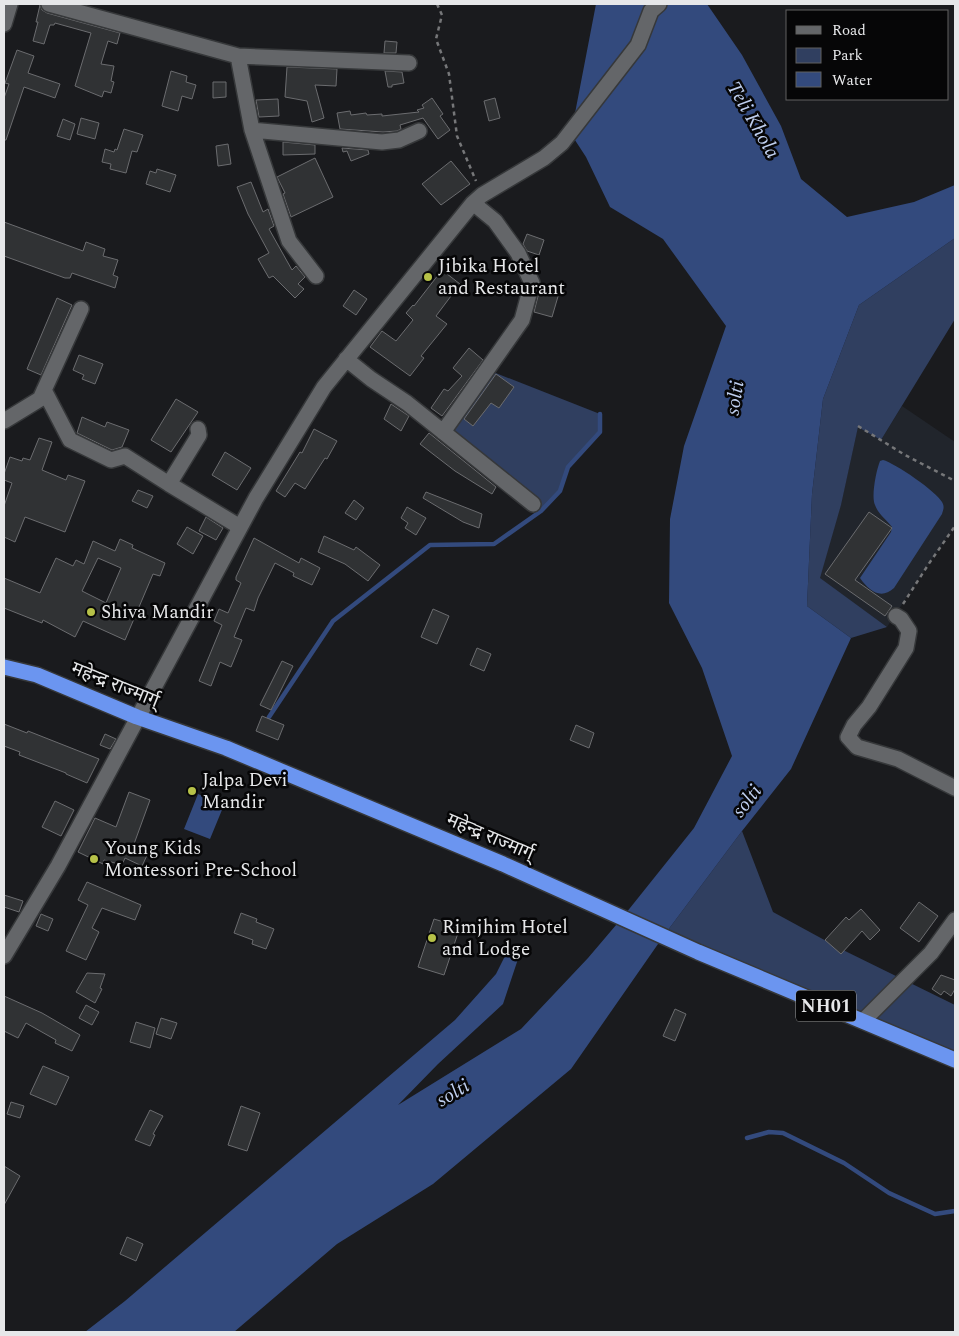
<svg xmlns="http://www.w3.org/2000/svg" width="959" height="1336" font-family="Spectral,'Noto Sans Devanagari',serif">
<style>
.built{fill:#21252c}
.green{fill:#303f60}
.water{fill:#334a7d}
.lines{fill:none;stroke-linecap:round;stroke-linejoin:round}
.stream{stroke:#334a7d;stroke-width:4.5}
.building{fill:#303234;stroke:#6b6c6f;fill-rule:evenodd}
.minor-casing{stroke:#36383a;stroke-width:18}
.highway-casing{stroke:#36383a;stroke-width:18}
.path{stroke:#767779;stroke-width:2.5;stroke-dasharray:4 4;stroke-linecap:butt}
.minor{stroke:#646669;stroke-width:15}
.highway{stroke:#6b95f0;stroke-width:15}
.poi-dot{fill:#b6c148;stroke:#060607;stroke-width:2}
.labels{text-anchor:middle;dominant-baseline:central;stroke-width:5;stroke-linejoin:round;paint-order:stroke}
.shield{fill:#060607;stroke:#a3a4a5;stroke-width:1}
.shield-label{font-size:18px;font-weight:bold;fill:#e6e7e9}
.poi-label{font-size:19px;fill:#e6e7e9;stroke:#060607;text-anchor:start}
.street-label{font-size:19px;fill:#e6e7e9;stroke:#060607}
.water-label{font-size:20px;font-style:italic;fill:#bfcfef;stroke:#060607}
</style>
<rect width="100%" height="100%" fill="#1a1b1e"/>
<path class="built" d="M 902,406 L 955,442 L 955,526 L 928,565 L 887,627 L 819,579 L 841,504 L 858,426 L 881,440 Z"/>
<path class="green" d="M 955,238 L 955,319 L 881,440 L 858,427 L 841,505 L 820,578 L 887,627 L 851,638 L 807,606 L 812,494 L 823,399 L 859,305 Z
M 488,370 L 600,414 L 600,432 L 568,467 L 560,491 L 541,511 L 443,432 Z
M 742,831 L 773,912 L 841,949 L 955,1005 L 955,1060 L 665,934 Z"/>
<path class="water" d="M 596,4 L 707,4 L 742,55 L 781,126 L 801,179 L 847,217 L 914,202 L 955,185 L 955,238 L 859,305 L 823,399 L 812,494 L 807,606 L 851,638 L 791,769 L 742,831 L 665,934 L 571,1069 L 433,1184 L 337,1244 L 234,1332 L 85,1332 L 125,1301 L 455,1020 L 496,974 L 509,948 L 520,953 L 503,1004 L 438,1064 L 398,1105 L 521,1029 L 588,958 L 622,918 L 694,828 L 732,756 L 702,668 L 669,603 L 670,519 L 684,446 L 726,326 L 663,239 L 610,207 L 586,157 L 571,134 Z
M 883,460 C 895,463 937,492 942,502 C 945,507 943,510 942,514 L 894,588 C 881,600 869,591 860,578 L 891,532 L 892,527 C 887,520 878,514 875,505 C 871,497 876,471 880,461 Z
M 198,794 L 224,805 L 210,839 L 184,829 Z"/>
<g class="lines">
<path class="stream" d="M 269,717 L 333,621 L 430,545 L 494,544 L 541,511 L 560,491 L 568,467 L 600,432 L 600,414
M 747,1138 L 769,1132 L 783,1133 L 844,1163 L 889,1193 L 935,1214 L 955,1211"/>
</g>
<path class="building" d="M 40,5 L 42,10 L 47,13 L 120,33 L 117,44 L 108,41 L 101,64 L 114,66 L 111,81 L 114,82 L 111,93 L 104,91 L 102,97 L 75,86 L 91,33 L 55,23 L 54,25 L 50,25 L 44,44 L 33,41 L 38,22 L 36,22 Z
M 385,41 L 397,42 L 396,53 L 384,53 Z
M 17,50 L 34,56 L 28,73 L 60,84 L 55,98 L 24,87 L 6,140 L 4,140 L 4,98 L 9,84 L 5,83 Z
M 287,67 L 337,69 L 336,86 L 315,85 L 324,118 L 312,122 L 307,101 L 285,97 Z
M 171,71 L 187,76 L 186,82 L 196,85 L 192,99 L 182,96 L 178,111 L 162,106 Z
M 385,71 L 402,72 L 404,83 L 392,85 L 392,87 L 388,87 Z
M 213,82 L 226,82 L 226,97 L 213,98 Z
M 432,98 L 443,114 L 440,116 L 450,130 L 438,139 L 423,118 L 400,125 L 401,129 L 397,131 L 383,132 L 340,129 L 337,113 L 350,111 L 351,115 L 366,113 L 367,115 L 382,114 L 382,116 L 419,112 L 417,110 L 424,108 L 422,105 Z
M 495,98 L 500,118 L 489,121 L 484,101 Z
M 278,99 L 279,116 L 259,117 L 256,100 Z
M 81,118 L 99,123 L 95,139 L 77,134 Z
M 63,119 L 75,124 L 70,140 L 57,136 Z
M 124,129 L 143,135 L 137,152 L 132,151 L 126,173 L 110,169 L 111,164 L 102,162 L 105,149 L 114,152 L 115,149 L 117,150 Z
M 283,142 L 315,145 L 315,154 L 283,155 Z
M 228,144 L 231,164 L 218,166 L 216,146 Z
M 342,148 L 368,150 L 369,154 L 351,161 L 347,151 L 343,152 Z
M 315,158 L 333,197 L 291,217 L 283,194 L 285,193 L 277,177 Z
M 451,161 L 470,184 L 441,205 L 422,184 Z
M 157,169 L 176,175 L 170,192 L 146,184 L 150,171 L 156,173 Z
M 251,182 L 263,212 L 268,209 L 274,226 L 269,229 L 292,270 L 296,266 L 305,277 L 298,284 L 304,289 L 295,298 L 273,276 L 269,278 L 258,259 L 269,253 L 248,214 L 237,187 Z
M 4,222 L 83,251 L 86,242 L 105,249 L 103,256 L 118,260 L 113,275 L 118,277 L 115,288 L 72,273 L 70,278 L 65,278 L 4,256 Z
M 527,234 L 544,240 L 539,255 L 527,251 L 523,244 Z
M 442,270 L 460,284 L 436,316 L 447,324 L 421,356 L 424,358 L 410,376 L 370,347 L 382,331 L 396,341 L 413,320 L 406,313 L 413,305 L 414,306 Z
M 540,288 L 559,293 L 552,317 L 534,312 Z
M 354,290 L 367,299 L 356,315 L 343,306 Z
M 57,298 L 72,305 L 41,375 L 27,369 Z
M 469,348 L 483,360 L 442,416 L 431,408 L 444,389 L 448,391 L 462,376 L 453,368 Z
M 79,355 L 103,364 L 95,384 L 82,379 L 84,375 L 73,370 Z
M 496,374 L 514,387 L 499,408 L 491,403 L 473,426 L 464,419 Z
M 176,399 L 198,412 L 171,452 L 151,440 Z
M 391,404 L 409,416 L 401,431 L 384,419 Z
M 82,417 L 105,427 L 107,422 L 129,430 L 122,447 L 112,450 L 77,433 Z
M 314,429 L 337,441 L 327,459 L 325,458 L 305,489 L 295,483 L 285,497 L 276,491 L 300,452 L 302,453 Z
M 429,433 L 496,487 L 492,494 L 455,471 L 420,444 Z
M 39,438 L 52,442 L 42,470 L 66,480 L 68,475 L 85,481 L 65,532 L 25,517 L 15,542 L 4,537 L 4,506 L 12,483 L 4,480 L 4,474 L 10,457 L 22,461 L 23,458 L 30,460 Z
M 225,452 L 251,468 L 237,490 L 212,475 Z
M 138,490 L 153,496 L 147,508 L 132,501 Z
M 426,492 L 482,514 L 479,528 L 463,522 L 423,498 Z
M 354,500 L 364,508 L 356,520 L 345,513 Z
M 407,507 L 426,518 L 416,535 L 405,528 L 408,523 L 401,518 Z
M 869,512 L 892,528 L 855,580 L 892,606 L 885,616 L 825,574 Z
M 206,517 L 223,528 L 216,540 L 199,531 Z
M 187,527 L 203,536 L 193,554 L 177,544 Z
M 324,536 L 354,550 L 356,547 L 380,565 L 368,581 L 345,564 L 318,552 Z
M 254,538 L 299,563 L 301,558 L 320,568 L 312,585 L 293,576 L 294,573 L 275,563 L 258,598 L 254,611 L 246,608 L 234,637 L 242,640 L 231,667 L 220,662 L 211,686 L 199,681 L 222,625 L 214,621 L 219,609 L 228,613 L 241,583 L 236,580 L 236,577 Z
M 120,539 L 133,545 L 132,548 L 165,563 L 160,576 L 153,574 L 125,640 L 83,621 L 75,637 L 43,620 L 42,623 L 4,608 L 4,578 L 40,593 L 56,558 L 73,566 L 76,560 L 84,564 L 93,541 L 115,551 ZM 98,558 L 121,568 L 106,603 L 82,591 Z
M 433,609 L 449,616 L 437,644 L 421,637 Z
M 477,648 L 491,654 L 484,671 L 470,665 Z
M 282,661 L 293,666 L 271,710 L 260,705 Z
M 262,716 L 284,725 L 278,740 L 256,731 Z
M 4,724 L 27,733 L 28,731 L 99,759 L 87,783 L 66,774 L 66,773 L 19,755 L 20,752 L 4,746 Z
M 576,725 L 594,733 L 589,748 L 570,740 Z
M 105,734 L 116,739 L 110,749 L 100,745 Z
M 129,792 L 150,800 L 134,844 L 149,851 L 142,866 L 125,858 L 122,865 L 104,860 L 103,864 L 78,852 L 95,818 L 116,827 Z
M 55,801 L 74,810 L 61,836 L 42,827 Z
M 87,882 L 141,905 L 135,920 L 102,908 L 92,928 L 99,932 L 86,960 L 66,951 L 88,905 L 78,900 Z
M 4,895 L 23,901 L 19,912 L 4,907 Z
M 919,902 L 938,916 L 919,942 L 900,928 Z
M 861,909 L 880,930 L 870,940 L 862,931 L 841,954 L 825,940 L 846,917 L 849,920 Z
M 241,913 L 257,919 L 256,922 L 274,929 L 266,949 L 252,944 L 253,940 L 234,933 Z
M 41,914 L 53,919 L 48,931 L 36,926 Z
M 434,919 L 460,927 L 444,975 L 418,967 Z
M 87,973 L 105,974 L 100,988 L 102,989 L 95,1003 L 76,992 Z
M 941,975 L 955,980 L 955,989 L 951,996 L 944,991 L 941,995 L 932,989 Z
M 4,996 L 42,1013 L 80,1035 L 72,1051 L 55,1043 L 56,1040 L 26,1023 L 18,1038 L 4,1031 Z
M 86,1005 L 99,1012 L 92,1025 L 79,1018 Z
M 675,1009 L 686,1014 L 675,1041 L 663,1036 Z
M 161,1018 L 177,1023 L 171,1039 L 156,1034 Z
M 136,1022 L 155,1028 L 150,1048 L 130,1042 Z
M 43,1066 L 69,1077 L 56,1105 L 30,1094 Z
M 11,1102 L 24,1106 L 20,1118 L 7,1114 Z
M 241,1106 L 260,1113 L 247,1151 L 228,1145 Z
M 150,1110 L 163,1116 L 153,1134 L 155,1135 L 150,1146 L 135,1140 Z
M 4,1166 L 20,1176 L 4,1205 Z
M 127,1237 L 143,1244 L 136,1261 L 120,1254 Z"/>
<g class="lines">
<g class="minor-casing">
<path id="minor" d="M 49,4 L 238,56 L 252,130 L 289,241 L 316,276
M 4,24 L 10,4
M 238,56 L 409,63
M 252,130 L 382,142 L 399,140 L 419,131
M 346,359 L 371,379 L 407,403 L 533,504
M 44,390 L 70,440 L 111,460 L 125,456 L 169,484
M 4,421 L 40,399 L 81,309
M 198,429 L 199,435 L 169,484 L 240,527
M 443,432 L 522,320 L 532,283 L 518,253 L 495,221 L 473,203
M 896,616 L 901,619 L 909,631 L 906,648 L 869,707 L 854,725 L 848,737 L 857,747 L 898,759 L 955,788
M 4,956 L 58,866 L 256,498 L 324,387 L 473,203 L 482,195 L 544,158 L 562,143 L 638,45 L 651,11 L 659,4
M 863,1021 L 931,953 L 955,920"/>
</g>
<g class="highway-casing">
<path id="highway" d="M 4,667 L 37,675 L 137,717 L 226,748 L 503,864 L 698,952 L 955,1060"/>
</g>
<path class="path" d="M 437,4 L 442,15 L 436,39 L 449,74 L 457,136 L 476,181
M 858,426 L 905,455 L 955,481
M 903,604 L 928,565 L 955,526"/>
<use href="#minor" class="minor"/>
<use href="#highway" class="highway"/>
</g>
<g class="poi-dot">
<circle cx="428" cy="277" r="5"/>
<circle cx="91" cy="612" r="5"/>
<circle cx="192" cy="791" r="5"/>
<circle cx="94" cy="859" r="5"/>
<circle cx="432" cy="938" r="5"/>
</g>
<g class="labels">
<rect class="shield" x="796" y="990.5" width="60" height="31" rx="4"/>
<g class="shield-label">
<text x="826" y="1006">NH01</text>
</g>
<g class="poi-label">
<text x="438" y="266">Jibika Hotel<tspan x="438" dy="22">and Restaurant</tspan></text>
<text x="101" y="612">Shiva Mandir</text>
<text x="202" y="780">Jalpa Devi<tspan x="202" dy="22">Mandir</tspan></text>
<text x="104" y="848">Young Kids<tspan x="104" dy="22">Montessori Pre-School</tspan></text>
<text x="442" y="927">Rimjhim Hotel<tspan x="442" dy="22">and Lodge</tspan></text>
</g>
<g class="street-label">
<text transform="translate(115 685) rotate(22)">महेन्द्र राज्मार्ग्</text>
<text transform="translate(490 837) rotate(23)">महेन्द्र राज्मार्ग्</text>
</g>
<g class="water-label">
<text transform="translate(753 120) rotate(60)">Teli Khola</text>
<text transform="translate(735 398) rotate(-81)">solti</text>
<text transform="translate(747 801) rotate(-52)">solti</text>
<text transform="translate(453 1093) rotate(-31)">solti</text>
</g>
</g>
<rect width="959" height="1336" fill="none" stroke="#e6e7e9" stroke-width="10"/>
<rect x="786" y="10" width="162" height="90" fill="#060607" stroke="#606061"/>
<rect x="796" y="26" width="25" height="8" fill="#646669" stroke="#606061"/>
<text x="832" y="35" font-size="15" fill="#e6e7e9">Road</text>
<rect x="796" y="48" width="25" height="15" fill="#303f60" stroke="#606061"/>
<text x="832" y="60" font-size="15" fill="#e6e7e9">Park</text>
<rect x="796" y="72" width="25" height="15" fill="#334a7d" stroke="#606061"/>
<text x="832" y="85" font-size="15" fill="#e6e7e9">Water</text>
</svg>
